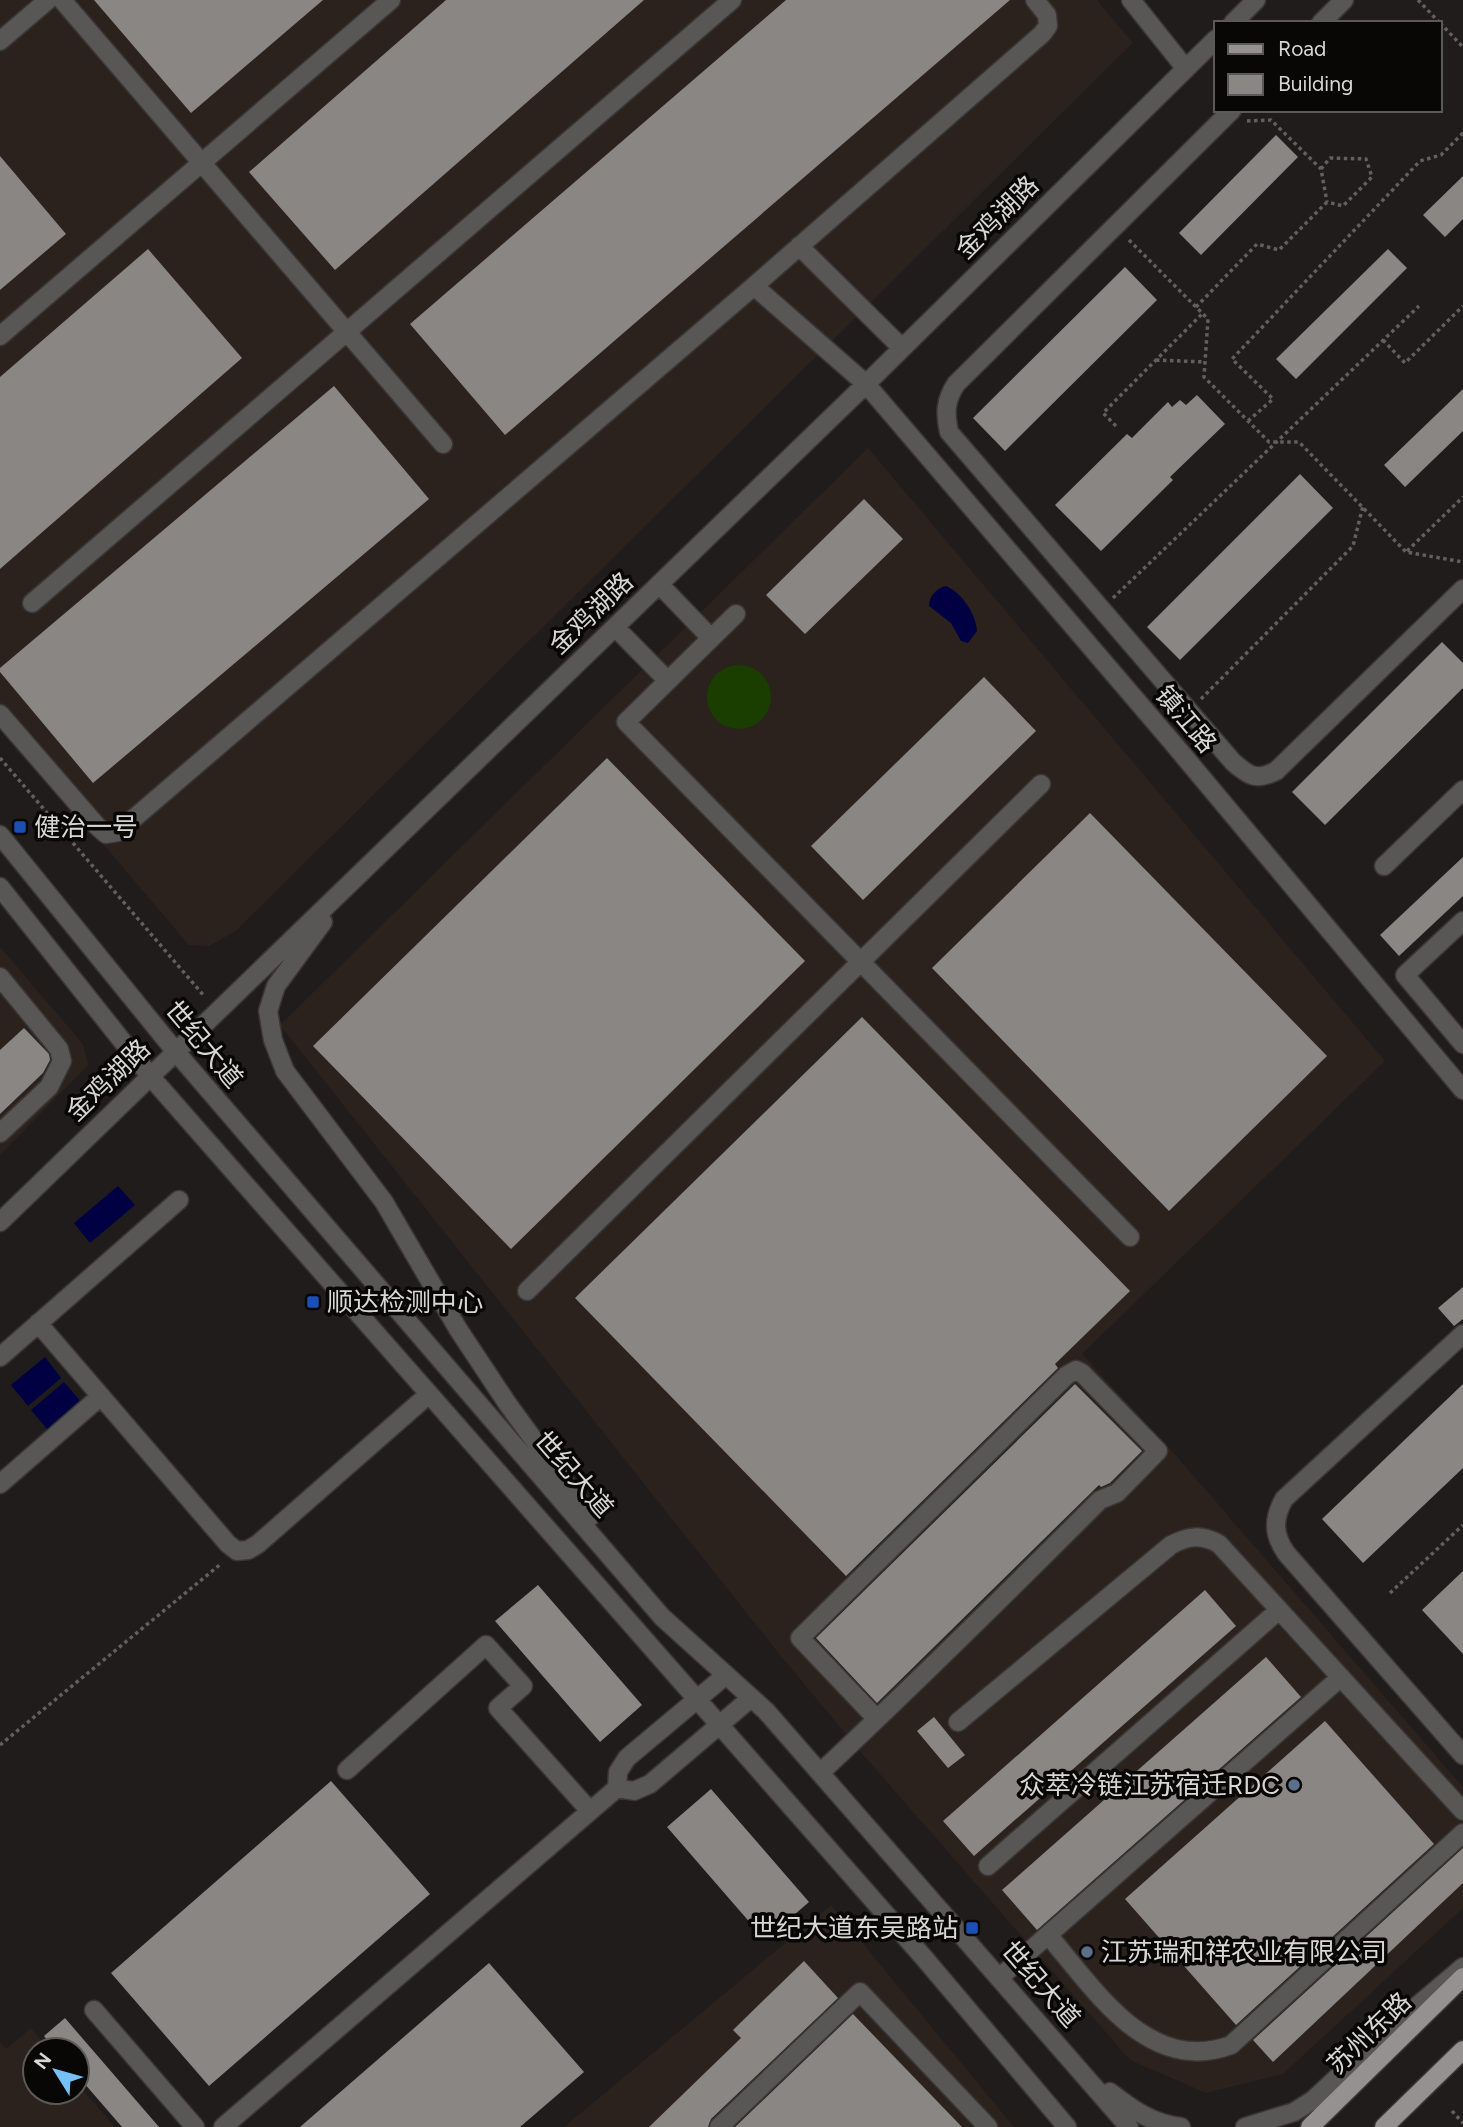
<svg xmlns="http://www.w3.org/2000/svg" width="1463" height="2127" font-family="Figtree,'Noto Sans SC',sans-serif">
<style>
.built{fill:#2b221d}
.green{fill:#193e00}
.water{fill:#000043}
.building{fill:#8a8684}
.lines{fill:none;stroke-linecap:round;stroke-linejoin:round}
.minor-casing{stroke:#393635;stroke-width:21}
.major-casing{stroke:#393635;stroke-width:21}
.path{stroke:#625f5e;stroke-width:3.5;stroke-dasharray:3.5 3.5;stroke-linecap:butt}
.minor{stroke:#595756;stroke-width:18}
.major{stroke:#959190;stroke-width:18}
.transit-dot{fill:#1a4fb4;stroke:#080706;stroke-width:2.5}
.service-dot{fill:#5c6f8a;stroke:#080706;stroke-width:2.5}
.labels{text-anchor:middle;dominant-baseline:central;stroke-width:7;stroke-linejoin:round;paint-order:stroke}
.street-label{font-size:26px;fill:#d8d6d5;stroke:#080706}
.poi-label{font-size:26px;fill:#d8d6d5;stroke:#080706;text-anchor:start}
</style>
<rect width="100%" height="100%" fill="#1f1c1b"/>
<path class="built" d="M 0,0 L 1097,0 L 1133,43 L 236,931 L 209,946 L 189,945 L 0,723 Z
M 868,448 L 1385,1061 L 1082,1354 L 1172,1451 L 1463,1787 L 1463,1908 L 1283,2074 L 1206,2093 L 1130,2060 L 865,1757 L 776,1650 L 280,1025 Z
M 0,947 L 83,1044 L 88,1065 L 0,1155 Z
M 831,1905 L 1014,2127 L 564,2127 Z
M 31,2028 L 49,2050 L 35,2050 L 35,2092 L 77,2092 L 77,2083 L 115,2127 L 0,2127 L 0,2042 L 6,2049 Z"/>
<path class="green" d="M707 697a32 32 0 1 1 64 0a32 32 0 1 1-64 0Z"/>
<path class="water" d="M 946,586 C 962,593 976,614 977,631 L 968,643 L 961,641 L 951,623 L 929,606 C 929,596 937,588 946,586 Z
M 118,1186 L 135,1205 L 90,1243 L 74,1223 Z
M 45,1357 L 61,1378 L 28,1406 L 11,1385 Z
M 64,1382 L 81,1402 L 48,1430 L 31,1410 Z"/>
<path class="building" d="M 94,0 L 323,0 L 191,113 Z
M 446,0 L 644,0 L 335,270 L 249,172 Z
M 786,0 L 1010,0 L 505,435 L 410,324 Z
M 1276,135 L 1298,157 L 1201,255 L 1179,233 Z
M 0,156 L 66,234 L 0,290 Z
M 1463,176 L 1463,219 L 1445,237 L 1423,215 Z
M 148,249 L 242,358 L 0,569 L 0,377 Z
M 1388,249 L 1407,268 L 1296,379 L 1276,359 Z
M 1125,267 L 1157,300 L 1005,451 L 973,418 Z
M 334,386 L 429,499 L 93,783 L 0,672 L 0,668 Z
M 1463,389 L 1463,431 L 1405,487 L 1384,465 Z
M 1197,395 L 1225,424 L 1170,477 L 1173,480 L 1101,551 L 1055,505 L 1127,434 L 1132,438 L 1168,402 L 1172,407 L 1180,400 L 1186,405 Z
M 1300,474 L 1333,508 L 1180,660 L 1147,627 Z
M 864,499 L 903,539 L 805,634 L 766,595 Z
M 1442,642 L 1463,663 L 1463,688 L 1325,825 L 1292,792 Z
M 984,677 L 1036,731 L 863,900 L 811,846 Z
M 607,758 L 805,961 L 511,1249 L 313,1046 Z
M 1090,813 L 1327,1056 L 1169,1211 L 932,968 Z
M 1463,857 L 1463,896 L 1399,956 L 1380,935 Z
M 862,1017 L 1130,1291 L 1055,1364 L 1058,1368 L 846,1576 L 575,1298 Z
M 24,1028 L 49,1054 L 50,1060 L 43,1073 L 0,1114 L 0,1050 Z
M 1463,1287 L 1463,1319 L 1454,1326 L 1438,1308 Z
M 1075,1384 L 1142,1451 L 1110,1483 L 1101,1487 L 1099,1485 L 877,1703 L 816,1638 Z
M 1463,1384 L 1463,1468 L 1363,1563 L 1322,1519 Z
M 1463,1571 L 1463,1654 L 1422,1610 Z
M 538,1585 L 642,1705 L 600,1742 L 495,1621 Z
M 1205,1590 L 1236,1626 L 974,1856 L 943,1821 Z
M 1266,1657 L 1301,1697 L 1037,1930 L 1002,1890 Z
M 934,1717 L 965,1755 L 948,1768 L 917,1731 Z
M 1325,1721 L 1434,1844 L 1236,2025 L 1125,1899 Z
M 331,1781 L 430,1894 L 209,2086 L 111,1973 Z
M 711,1789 L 809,1902 L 765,1940 L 667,1827 Z
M 1463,1848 L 1463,1883 L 1273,2062 L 1253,2040 Z
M 804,1961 L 838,1998 L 711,2119 L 708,2127 L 649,2127 L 741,2038 L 733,2030 Z
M 489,1963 L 584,2072 L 520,2127 L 300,2127 Z
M 853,2014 L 962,2127 L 735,2127 Z
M 65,2018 L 77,2032 L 159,2127 L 122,2127 L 77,2075 L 77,2050 L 55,2050 L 44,2036 Z"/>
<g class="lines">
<g class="minor-casing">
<path id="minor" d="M 62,0 L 443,444
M 1035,0 L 1047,15 L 1048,26 L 1042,34 L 754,286 L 866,384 L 1172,742 L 1463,1090
M 1131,0 L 1186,69
M 1233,23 L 1256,0
M 1321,23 L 1344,0
M 0,41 L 48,0
M 1232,110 L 956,384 C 945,401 945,413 949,432 L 1233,762 C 1249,776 1256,781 1276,771 L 1463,589
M 799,246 L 902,348
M 0,336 L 391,0
M 659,584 L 711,638
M 32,603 L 732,0
M 736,614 L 626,722 L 1130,1237
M 615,627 L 668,681
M 0,714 L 97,826 L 106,834 L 118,832 L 754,286
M 0,835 L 176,1052 L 662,1617 L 766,1711 L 1129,2127
M 1384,866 L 1463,790
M 0,887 L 150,1076 L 925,1959 L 1067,2127
M 1463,921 L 1405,975 L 1463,1044
M 323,922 L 276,986 L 268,1011 L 273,1040 L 285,1071 L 384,1202 L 458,1329 L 507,1403 L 590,1517
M 0,977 L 59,1049 L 62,1061 L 49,1087 L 0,1133
M 0,1222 L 866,384 L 1216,39
M 527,1291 L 1041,784
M 38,1323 L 228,1544 L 237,1551 L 248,1550 L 258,1544 L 428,1395
M 1463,1334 L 1284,1499 C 1273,1519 1273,1534 1286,1553 L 1463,1755
M 0,1357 L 179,1200
M 0,1484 L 101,1396
M 726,1675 L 627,1758 L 618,1772 L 617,1788 L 634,1791 L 650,1784 L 751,1698
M 958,1722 L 1171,1545 C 1188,1536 1201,1534 1219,1544 L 1463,1811
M 347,1770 L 486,1645 L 523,1686 L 498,1708 L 590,1811
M 820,1773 C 915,1684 1008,1592 1100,1500 L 1117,1493 L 1158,1451 L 1082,1373 L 1076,1370 L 1067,1375 L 800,1638 L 877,1719
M 988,1866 L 1279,1610
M 1048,1935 C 1094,1988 1148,2076 1231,2045 L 1463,1833
M 1000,1977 L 1341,1677
M 94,2010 L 195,2127
M 1110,2092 C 1132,2109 1152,2124 1181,2127
M 223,2127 L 617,1788
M 719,2127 L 860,1992 L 988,2127
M 1245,2127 L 1294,2112 L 1313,2100 L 1384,2034 L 1463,1967"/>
</g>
<g class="major-casing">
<path id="major" d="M 1310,2127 L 1463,1977
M 1384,2127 L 1463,2050"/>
</g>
<path class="path" d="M 1418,0 L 1440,23
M 1440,23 L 1463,47
M 1247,121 L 1271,120 L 1321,169 L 1327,202
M 1321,169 L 1330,158 L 1366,159 L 1372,177 L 1343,206 L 1327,202
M 1129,240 L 1208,319 L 1204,377 L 1269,442 L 1299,442 L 1406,552 L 1463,562
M 1196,307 L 1257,244 L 1279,250 L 1327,202
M 1383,340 L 1405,363 L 1463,306
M 1156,360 L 1205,362
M 1248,421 L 1273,399 L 1232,359 L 1420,161 L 1441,155 L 1463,133
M 1116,426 L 1103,413 L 1202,314
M 1407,551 L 1463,497
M 1113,598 L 1419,306
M 1201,699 L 1353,546 L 1363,506
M 0,758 L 205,997
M 1390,1593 L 1463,1525
M 0,1745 L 222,1563
M 1452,2111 L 1463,2123"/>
<use href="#minor" class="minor"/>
<use href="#major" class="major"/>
</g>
<g class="transit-dot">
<rect x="13" y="820" width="14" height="14" rx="3.5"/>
<rect x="306" y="1295" width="14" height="14" rx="3.5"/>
<rect x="965" y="1921" width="14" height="14" rx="3.5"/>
</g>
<g class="service-dot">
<circle cx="1294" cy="1785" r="7"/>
<circle cx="1087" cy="1952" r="7"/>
</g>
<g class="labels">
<g class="street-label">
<text transform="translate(997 217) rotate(-45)">金鸡湖路</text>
<text transform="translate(591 613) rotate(-44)">金鸡湖路</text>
<text transform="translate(1186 719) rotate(50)">镇江路</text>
<text transform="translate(204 1044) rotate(50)">世纪大道</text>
<text transform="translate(108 1080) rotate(-44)">金鸡湖路</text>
<text transform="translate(574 1474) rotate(49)">世纪大道</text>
<text transform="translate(1041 1984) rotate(49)">世纪大道</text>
<text transform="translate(1369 2033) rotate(-44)">苏州东路</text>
</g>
<g class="poi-label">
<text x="34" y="827">健治一号</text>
<text x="327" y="1302">顺达检测中心</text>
<text x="1280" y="1785" text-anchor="end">众萃冷链江苏宿迁RDC</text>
<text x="958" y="1928" text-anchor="end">世纪大道东吴路站</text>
<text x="1101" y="1952">江苏瑞和祥农业有限公司</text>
</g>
</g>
<rect x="1214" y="21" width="228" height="91" fill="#080706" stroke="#5b5a59" stroke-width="2"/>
<rect x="1228" y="44" width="35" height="10" fill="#959190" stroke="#5b5a59" stroke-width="2"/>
<text x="1278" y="56" font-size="21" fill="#d8d6d5">Road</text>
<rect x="1228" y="74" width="35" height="21" fill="#8a8684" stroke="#5b5a59" stroke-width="2"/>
<text x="1278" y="91" font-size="21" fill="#d8d6d5">Building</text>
<g transform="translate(56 2071) rotate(307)"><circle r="33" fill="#080706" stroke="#5b5a59" stroke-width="2"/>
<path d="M0-5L12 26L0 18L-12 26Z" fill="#77c0f7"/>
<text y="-10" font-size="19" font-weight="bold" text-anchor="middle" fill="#d8d6d5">N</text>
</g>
</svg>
